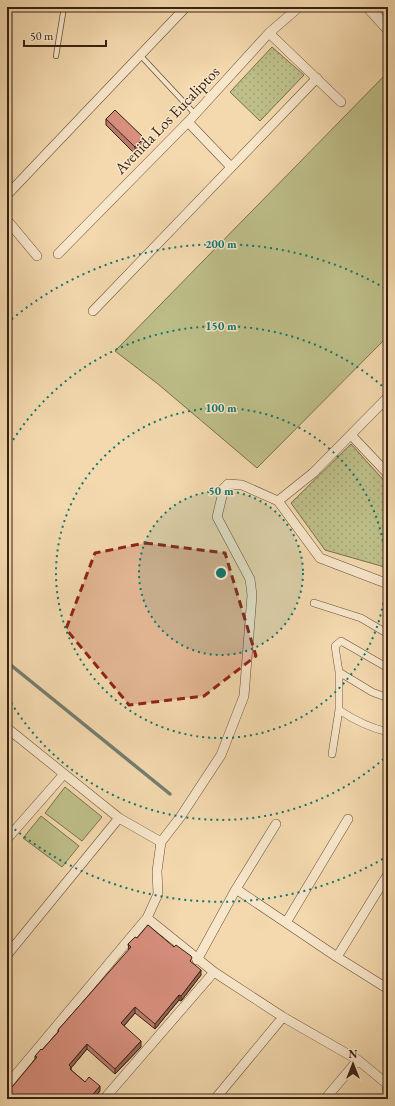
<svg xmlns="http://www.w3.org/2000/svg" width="395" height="1106" font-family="'EB Garamond',serif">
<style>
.green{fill:#bebf89;stroke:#7b704e}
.park{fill:url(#park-dots);stroke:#7b704e}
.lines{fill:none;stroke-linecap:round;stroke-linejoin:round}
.stream{stroke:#747d6f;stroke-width:3.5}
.service-casing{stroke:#674f39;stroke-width:6}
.pedestrian-casing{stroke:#674f39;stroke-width:8}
.minor-casing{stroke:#674f39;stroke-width:10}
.tertiary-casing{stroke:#674f39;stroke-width:12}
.service{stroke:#f8e6ca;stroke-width:4.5}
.pedestrian{stroke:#f8e6ca;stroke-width:7}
.minor{stroke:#f8e6ca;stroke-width:9}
.tertiary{stroke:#f8e6ca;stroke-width:11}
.wall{fill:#ba7b6c;stroke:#382112}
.shaded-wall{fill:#976458;stroke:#382112}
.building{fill:#d88f7e;stroke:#382112}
.marked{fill:#8f2418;fill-opacity:0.2;stroke:#8f2418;stroke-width:3;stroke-dasharray:8 5;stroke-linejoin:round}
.ring{fill:none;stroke:#0f766e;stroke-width:2;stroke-dasharray:2 4}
.labels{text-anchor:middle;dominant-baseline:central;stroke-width:3;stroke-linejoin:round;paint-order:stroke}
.street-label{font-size:16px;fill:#382112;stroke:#f8e6ca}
.centre{fill:#0f766e;stroke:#f8e6ca;stroke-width:2}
.ring-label{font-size:12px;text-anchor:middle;font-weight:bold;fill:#0f766e;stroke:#f8e6ca;stroke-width:3;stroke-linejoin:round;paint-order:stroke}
</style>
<defs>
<pattern id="park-dots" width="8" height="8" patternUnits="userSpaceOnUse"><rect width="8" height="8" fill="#bebf89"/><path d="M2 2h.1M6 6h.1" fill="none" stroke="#a4a475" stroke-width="1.8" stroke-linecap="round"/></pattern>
</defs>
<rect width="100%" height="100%" fill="#f4d9ae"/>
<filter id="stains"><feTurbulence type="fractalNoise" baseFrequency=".005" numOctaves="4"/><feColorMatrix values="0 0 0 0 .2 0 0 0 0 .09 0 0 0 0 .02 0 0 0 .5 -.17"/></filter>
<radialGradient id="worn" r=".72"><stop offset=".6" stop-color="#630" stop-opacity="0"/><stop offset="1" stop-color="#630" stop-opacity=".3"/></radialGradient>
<path class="green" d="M 387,73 L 388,336 L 257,468 L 158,384 L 115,351 Z
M 65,787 L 102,817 L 82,841 L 45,813 Z
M 41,816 L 79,846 L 62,867 L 23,838 Z"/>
<path class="park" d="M 272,47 L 304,75 L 260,121 L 230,92 Z
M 351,444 L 388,485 L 388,568 L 325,550 L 291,503 Z"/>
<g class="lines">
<path class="stream" d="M 7,662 L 170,794"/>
<g class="service-casing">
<path id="service" d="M 140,55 L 195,114
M 56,56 L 64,7"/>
</g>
<g class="pedestrian-casing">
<path id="pedestrian" d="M 314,603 L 361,618 L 388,634
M 339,672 L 335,646 L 341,641 L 388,668
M 339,710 C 354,720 370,728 388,732
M 332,754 L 339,710 L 339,672 L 372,692 L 388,698"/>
</g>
<g class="minor-casing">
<path id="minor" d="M 269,33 L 341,102
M 188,122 L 231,167
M 7,195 L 186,7
M 7,220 L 37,256
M 58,254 L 188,122 L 269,33 L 299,7
M 93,311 L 317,78
M 351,435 L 388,474
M 278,501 L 313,473 L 388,397
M 7,728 L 119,818 L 161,842
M 7,839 L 64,774
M 236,889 L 337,957 L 388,989
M 147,918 L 214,972 L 283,1017 L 358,1060 L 387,1084 L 388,1093
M 287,921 L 348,819
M 7,955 L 119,818
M 337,957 L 388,874
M 197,960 L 236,889 L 276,824
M 7,1085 L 147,918 L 158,894 L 157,871 L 161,842 L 181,816 L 221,755 L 244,696 L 252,595 L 250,579 L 217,517 L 224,488 L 228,484 L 242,485 L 278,501 L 320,558 L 388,584
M 104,1099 L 214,972
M 215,1099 L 283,1017
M 325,1099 L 358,1060"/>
</g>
<g class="tertiary-casing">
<path id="tertiary" d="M 368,7 L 388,29"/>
</g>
<use href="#service" class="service"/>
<use href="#pedestrian" class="pedestrian"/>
<use href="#minor" class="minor"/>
<use href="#tertiary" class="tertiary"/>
</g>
<path class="wall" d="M 106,119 L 144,144 L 135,154 L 106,125 Z
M 137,938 L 192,963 L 201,975 L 181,1001 L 179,1000 L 155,1029 L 135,1013 L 124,1026 L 141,1047 L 115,1074 L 87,1049 L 71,1068 L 71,1070 L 85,1082 L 100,1091 L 93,1099 L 7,1099 L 35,1059 L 35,1056 L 42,1050 L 58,1032 L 58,1030 L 129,950 L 128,944 Z"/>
<path class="shaded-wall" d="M 144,138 L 144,144 L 135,154 L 135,147 Z
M 201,970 L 201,975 L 181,1001 L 181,996 Z
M 179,995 L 179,1000 L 155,1029 L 155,1024 Z
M 135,1007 L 135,1013 L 121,1029 L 121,1023 Z
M 141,1041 L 141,1047 L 115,1074 L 115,1069 Z
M 87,1044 L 87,1049 L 71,1068 L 71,1072 L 69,1065 Z
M 100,1086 L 100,1091 L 93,1099 L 89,1099 Z"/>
<path class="building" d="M 115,110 L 144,138 L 135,147 L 106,119 Z
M 148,925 L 174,947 L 176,945 L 191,956 L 192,958 L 190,961 L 201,970 L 181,996 L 179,995 L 155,1024 L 135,1007 L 121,1023 L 141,1041 L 115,1069 L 87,1044 L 69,1065 L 71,1067 L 70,1069 L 85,1082 L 89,1077 L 100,1086 L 89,1099 L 7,1099 L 7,1093 L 37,1057 L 35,1056 L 41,1049 L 42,1050 L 59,1031 L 58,1030 L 131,947 L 128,944 L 135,937 L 137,938 Z"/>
<path class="marked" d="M 145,543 L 225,553 L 256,656 L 204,696 L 129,705 L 66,629 L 95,553 Z"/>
<circle cx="221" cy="573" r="82" fill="#0f766e" fill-opacity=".12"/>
<g class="ring">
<circle cx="221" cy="573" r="82"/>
<circle cx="221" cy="573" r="165"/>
<path d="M388 755A247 247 0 0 1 7 696M7 450A247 247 0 0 1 388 391"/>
<path d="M388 856A329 329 0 0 1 7 823M7 323A329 329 0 0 1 388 290"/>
</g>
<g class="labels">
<g class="street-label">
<text transform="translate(167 120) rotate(-46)">Avenida Los Eucaliptos</text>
</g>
</g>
<circle cx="221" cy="573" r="6" class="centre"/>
<g class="ring-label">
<text x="221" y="248">200 m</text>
<text x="221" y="330">150 m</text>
<text x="221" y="412">100 m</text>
<text x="221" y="495">50 m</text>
</g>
<rect width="395" height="1106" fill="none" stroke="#f4d9ae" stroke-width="24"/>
<rect x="8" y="8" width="379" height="1090" fill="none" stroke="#382112" stroke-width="2"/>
<rect x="12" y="12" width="371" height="1082" fill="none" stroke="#382112"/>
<g transform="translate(353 1064)" stroke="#f8e6ca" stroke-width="3" paint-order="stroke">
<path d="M0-3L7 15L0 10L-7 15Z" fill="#382112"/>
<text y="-6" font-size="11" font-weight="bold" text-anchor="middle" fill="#382112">N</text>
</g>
<path d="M24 40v6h82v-6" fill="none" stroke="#382112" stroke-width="2"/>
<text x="30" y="40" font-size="12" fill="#382112" stroke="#f8e6ca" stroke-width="3" paint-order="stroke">50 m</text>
<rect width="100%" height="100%" filter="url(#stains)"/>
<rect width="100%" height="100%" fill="url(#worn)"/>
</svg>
